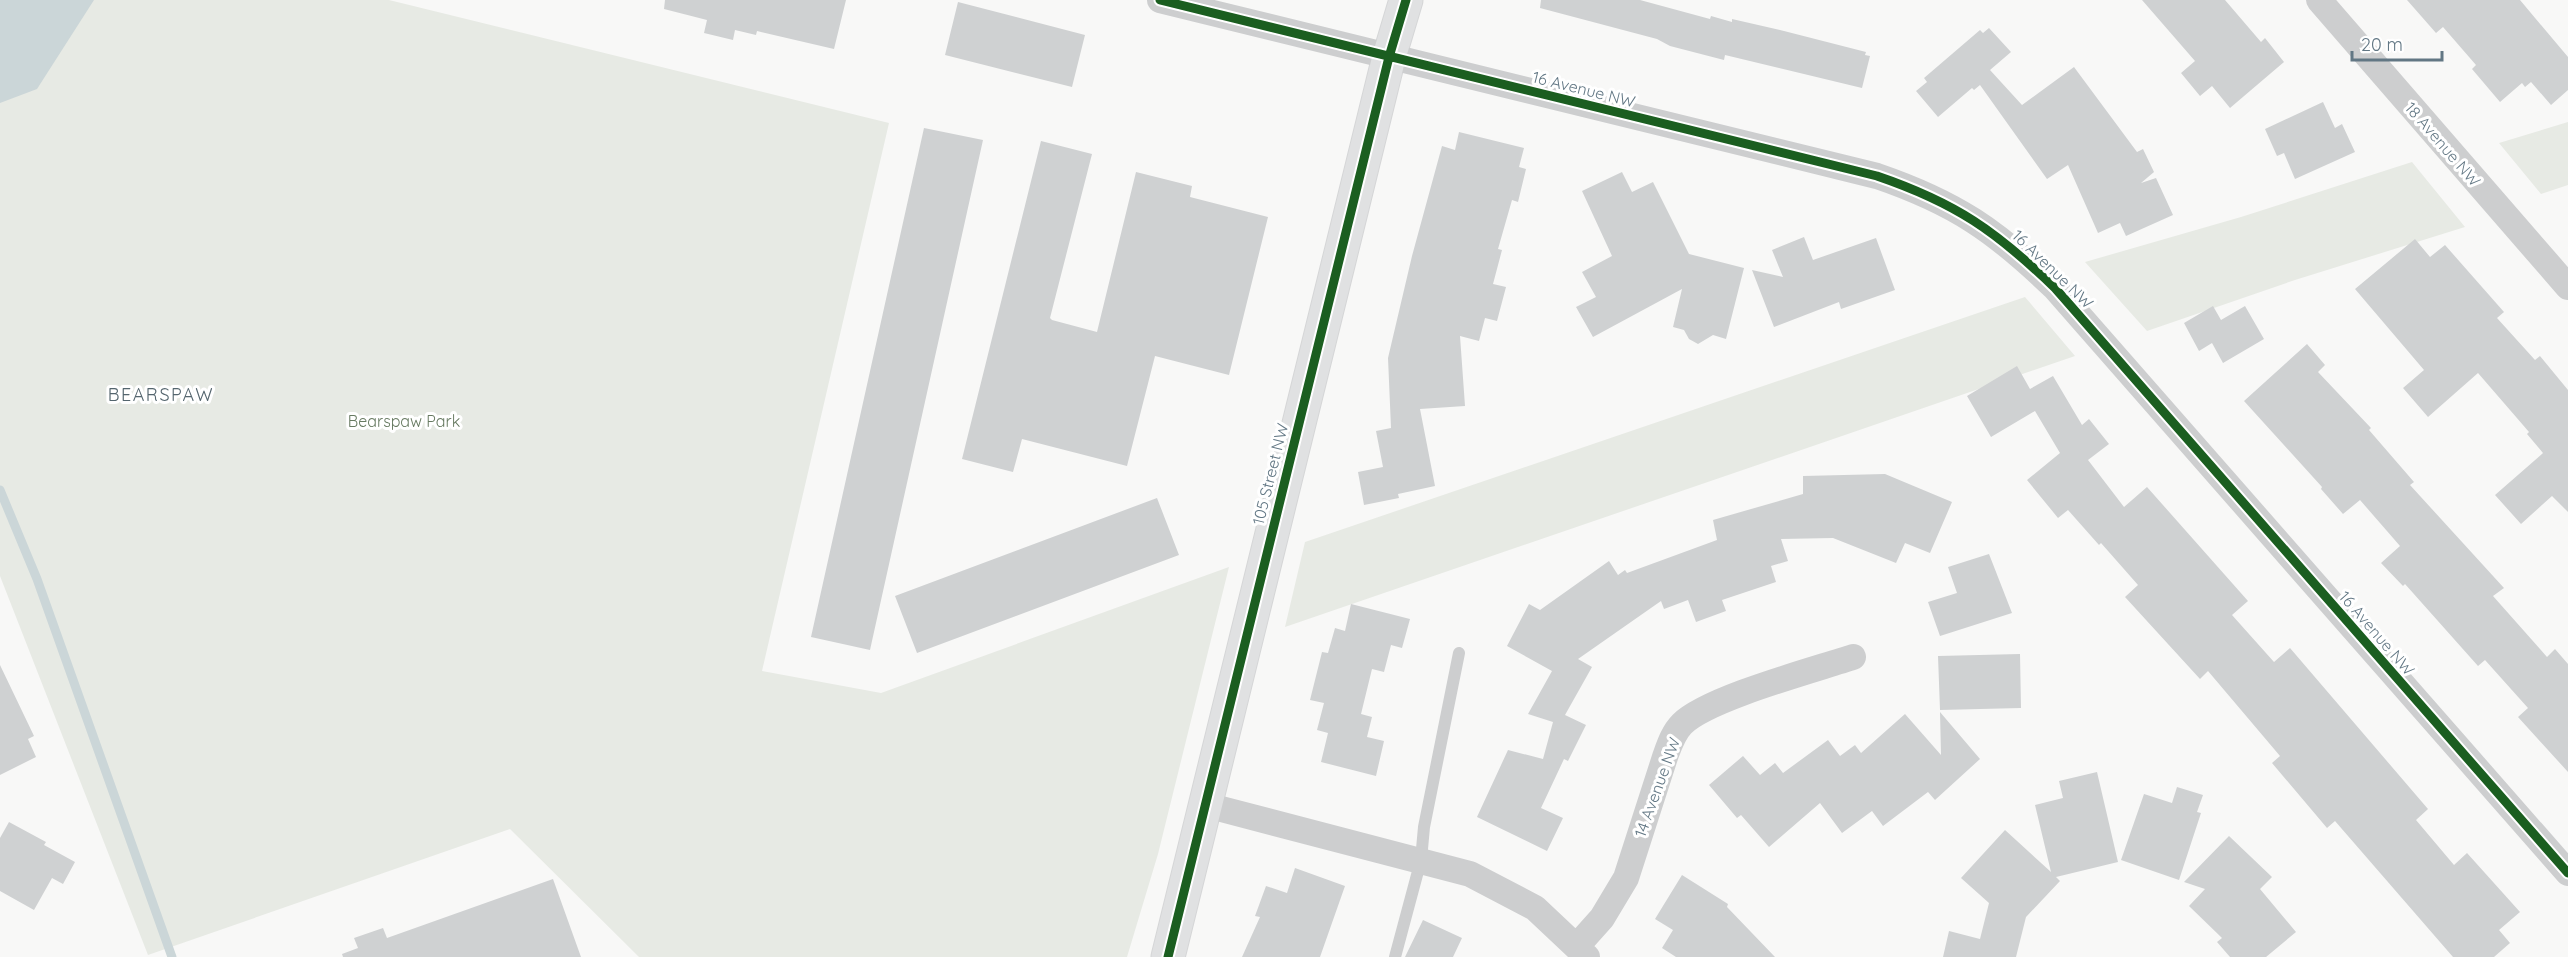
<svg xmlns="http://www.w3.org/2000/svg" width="2568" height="957" font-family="Quicksand,sans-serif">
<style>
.green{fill:#e7eae4}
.water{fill:#cbd6d8}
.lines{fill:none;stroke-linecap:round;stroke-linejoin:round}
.stream{stroke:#cbd6d8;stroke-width:9}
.building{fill:#cfd1d2}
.secondary-casing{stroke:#d5d6d7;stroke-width:35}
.lane{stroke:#cdcecf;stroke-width:12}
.street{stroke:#cdcecf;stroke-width:26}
.secondary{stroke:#e0e1e2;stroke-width:33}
.cycleway-casing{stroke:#fff;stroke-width:13}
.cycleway{stroke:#1b5e20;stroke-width:9}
.labels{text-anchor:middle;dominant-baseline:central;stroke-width:6;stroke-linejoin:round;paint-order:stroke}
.street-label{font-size:16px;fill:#627784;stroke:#fff}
.park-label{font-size:16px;fill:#677a61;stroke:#fff}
.neighbourhood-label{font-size:18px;letter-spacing:1.5px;fill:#54656e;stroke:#fff}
</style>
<rect width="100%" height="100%" fill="#f8f8f7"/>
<path class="green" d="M 6,0 L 389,0 L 889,123 L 762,671 L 881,693 L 1229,567 L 1158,854 L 1127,957 L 639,957 L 510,829 L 148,955 L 0,576 L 0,4 Z
M 2568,122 L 2568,185 L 2541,194 L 2499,143 Z
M 2412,162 L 2465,227 L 2295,280 L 2147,331 L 2085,262 L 2241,217 Z
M 2025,297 L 2075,356 L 1285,627 L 1305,542 Z"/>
<path class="water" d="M 0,0 L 94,0 L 37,89 L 0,103 Z"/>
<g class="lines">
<path class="stream" d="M 0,490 L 37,579 L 172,957"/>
</g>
<path class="building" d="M 665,0 L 846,0 L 834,49 L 757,31 L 756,35 L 735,30 L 733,40 L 704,33 L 707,20 L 664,9 Z
M 1541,0 L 1640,0 L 1710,19 L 1711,16 L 1732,22 L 1732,19 L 1784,31 L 1866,52 L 1865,55 L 1870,56 L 1862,88 L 1725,55 L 1724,60 L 1670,46 L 1657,39 L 1540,8 Z
M 2142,0 L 2225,0 L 2261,42 L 2265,38 L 2284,62 L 2230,108 L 2212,86 L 2200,96 L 2181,73 L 2195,61 Z
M 2407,0 L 2520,0 L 2568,57 L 2568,90 L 2551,105 L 2531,82 L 2525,87 L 2522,83 L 2500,102 L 2472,69 L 2476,65 L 2443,27 L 2436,33 Z
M 958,2 L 1085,35 L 1072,87 L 945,55 Z
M 1989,28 L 2011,52 L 1990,70 L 2022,105 L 2074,67 L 2137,152 L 2143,149 L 2154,172 L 2141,183 L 2156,178 L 2173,215 L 2126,236 L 2120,223 L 2098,233 L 2068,165 L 2047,179 L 1980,85 L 1974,90 L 1972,88 L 1938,117 L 1916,91 L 1927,82 L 1924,78 L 1980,30 L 1983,33 Z
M 2323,102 L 2335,128 L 2342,124 L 2355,152 L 2295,179 L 2284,153 L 2277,156 L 2265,129 Z
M 924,128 L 983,140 L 870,650 L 811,637 Z
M 1459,132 L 1524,148 L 1519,167 L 1526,169 L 1518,202 L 1512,200 L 1498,249 L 1502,250 L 1493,284 L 1506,287 L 1497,321 L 1485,318 L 1479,341 L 1460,336 L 1465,406 L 1420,409 L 1435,486 L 1398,494 L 1399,498 L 1364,505 L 1358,472 L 1383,467 L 1376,431 L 1391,428 L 1388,358 L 1412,256 L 1442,146 L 1455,150 Z
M 1041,141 L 1092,154 L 1050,318 L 1052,320 L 1097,332 L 1136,172 L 1192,186 L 1190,197 L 1268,217 L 1229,375 L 1155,356 L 1127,466 L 1022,439 L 1013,472 L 962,459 Z
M 1622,172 L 1632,192 L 1653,182 L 1689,254 L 1744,268 L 1726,339 L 1713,335 L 1698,344 L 1689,339 L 1684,330 L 1673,327 L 1682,289 L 1593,337 L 1576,307 L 1596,297 L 1582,272 L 1612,256 L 1582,191 Z
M 1804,237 L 1813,260 L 1876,238 L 1895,290 L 1841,309 L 1839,302 L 1774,327 L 1752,270 L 1783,277 L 1772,250 Z
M 2415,239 L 2430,257 L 2445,245 L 2504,312 L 2497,318 L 2535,360 L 2540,356 L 2568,390 L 2568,512 L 2552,496 L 2521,524 L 2495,495 L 2543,453 L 2527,434 L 2529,432 L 2478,373 L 2428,417 L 2403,388 L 2424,370 L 2355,289 Z
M 2213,306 L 2221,320 L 2245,306 L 2264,339 L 2223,363 L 2212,343 L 2199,351 L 2184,323 Z
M 2307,344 L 2325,365 L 2318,372 L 2371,428 L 2369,430 L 2414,482 L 2410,485 L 2504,588 L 2493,596 L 2547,657 L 2555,649 L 2568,664 L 2568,772 L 2518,717 L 2528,708 L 2485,660 L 2478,666 L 2405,584 L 2403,586 L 2381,563 L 2400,546 L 2360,500 L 2343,514 L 2321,489 L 2322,487 L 2244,401 Z
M 2017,366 L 2030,389 L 2053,376 L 2082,425 L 2089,419 L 2109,444 L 2088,460 L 2124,507 L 2147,487 L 2248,601 L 2232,615 L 2274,662 L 2290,648 L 2428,809 L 2416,820 L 2454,865 L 2467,853 L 2520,912 L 2499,930 L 2510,943 L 2494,957 L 2453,957 L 2335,821 L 2327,828 L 2272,763 L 2280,756 L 2208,671 L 2200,679 L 2125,597 L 2138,585 L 2101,543 L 2099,545 L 2068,510 L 2058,518 L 2027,480 L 2060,453 L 2035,411 L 1991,437 L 1967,396 Z
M 1885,474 L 1952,502 L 1930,553 L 1905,543 L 1896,563 L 1833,538 L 1781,539 L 1788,561 L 1771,566 L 1776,582 L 1722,600 L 1726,611 L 1696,622 L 1688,600 L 1664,609 L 1661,601 L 1578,659 L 1592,667 L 1565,715 L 1586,725 L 1568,761 L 1564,759 L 1541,808 L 1563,818 L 1547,851 L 1477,817 L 1508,750 L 1543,759 L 1553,722 L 1528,714 L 1552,671 L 1507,646 L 1529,604 L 1540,610 L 1609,561 L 1618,575 L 1625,570 L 1627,573 L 1717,540 L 1713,520 L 1803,494 L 1803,476 Z
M 1157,498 L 1179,555 L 917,653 L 895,596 Z
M 1989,554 L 2012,613 L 1940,636 L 1928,602 L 1957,593 L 1948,567 Z
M 1351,604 L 1410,619 L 1402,648 L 1391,645 L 1384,672 L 1372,669 L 1361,714 L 1372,717 L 1367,737 L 1384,741 L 1376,776 L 1321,762 L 1328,733 L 1317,730 L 1324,703 L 1310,700 L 1322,652 L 1328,653 L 1335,628 L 1345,631 Z
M 2020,654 L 2021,708 L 1940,710 L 1938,656 Z
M 0,665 L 34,736 L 28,739 L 36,757 L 0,775 Z
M 1940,712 L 1980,759 L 1935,800 L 1928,792 L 1883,826 L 1872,811 L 1842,833 L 1820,803 L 1769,847 L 1741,815 L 1737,818 L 1709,785 L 1743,756 L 1760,775 L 1775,763 L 1783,773 L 1828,740 L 1840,756 L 1855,745 L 1861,753 L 1905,714 L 1941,755 Z
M 2097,772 L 2118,862 L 2056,877 L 2060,881 L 2026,917 L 2016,957 L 1943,957 L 1949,931 L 1980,939 L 1989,903 L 1961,878 L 2005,830 L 2051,872 L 2035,805 L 2063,798 L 2059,781 Z
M 2177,787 L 2203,795 L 2197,812 L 2201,813 L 2179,880 L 2121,860 L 2144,794 L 2172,803 Z
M 9,822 L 46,842 L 44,845 L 75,862 L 63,884 L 52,878 L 34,910 L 0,891 L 0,838 Z
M 2229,836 L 2272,877 L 2260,889 L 2296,932 L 2266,957 L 2230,957 L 2217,942 L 2222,938 L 2189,906 L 2205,889 L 2184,882 Z
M 1295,868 L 1345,886 L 1320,957 L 1242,957 L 1260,917 L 1255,916 L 1266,886 L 1287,893 Z
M 1682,875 L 1728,904 L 1727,907 L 1775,957 L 1676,957 L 1662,948 L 1673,930 L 1655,919 Z
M 553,879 L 581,957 L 343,957 L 342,954 L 358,948 L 354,938 L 383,928 L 387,938 Z
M 1423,920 L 1462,938 L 1453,957 L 1405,957 Z"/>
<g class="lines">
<g class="secondary-casing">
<path id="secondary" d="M 1168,957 L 1389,57 L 1406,0"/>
</g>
<path class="lane" d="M 1395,957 L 1421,860 L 1424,827 L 1459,653"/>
<path class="street" d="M 1160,0 L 1877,176 C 1956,203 1996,231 2055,288 L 2568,873
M 2319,0 L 2568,287
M 1206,805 L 1470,874 L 1535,908 L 1587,957
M 1577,946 L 1602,918 L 1626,878 L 1665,757 C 1669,746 1673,733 1682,724 C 1708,698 1814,670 1853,657"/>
<use href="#secondary" class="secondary"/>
<g class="cycleway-casing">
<path id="cycleway" d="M 1160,0 L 1877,176 C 1956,203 1996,231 2055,288 L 2568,873
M 1168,957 L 1389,57 L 1406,0"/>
</g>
<use href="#cycleway" class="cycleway"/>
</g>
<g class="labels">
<g class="street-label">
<text transform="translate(1584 89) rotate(14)">16 Avenue NW</text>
<text transform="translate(2443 144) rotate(49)">18 Avenue NW</text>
<text transform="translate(2053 269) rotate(44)">16 Avenue NW</text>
<text transform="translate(1270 474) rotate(-76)">105 Street NW</text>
<text transform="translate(2377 633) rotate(49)">16 Avenue NW</text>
<text transform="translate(1657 787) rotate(-70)">14 Avenue NW</text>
</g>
<g class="park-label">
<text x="404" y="421">Bearspaw Park</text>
</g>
<g class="neighbourhood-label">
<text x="161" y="394">BEARSPAW</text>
</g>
</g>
<path d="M2352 51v9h90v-9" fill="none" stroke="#627784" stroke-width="3"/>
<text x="2361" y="51" font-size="18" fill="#627784" stroke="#ffffff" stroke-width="4.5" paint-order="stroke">20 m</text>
</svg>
